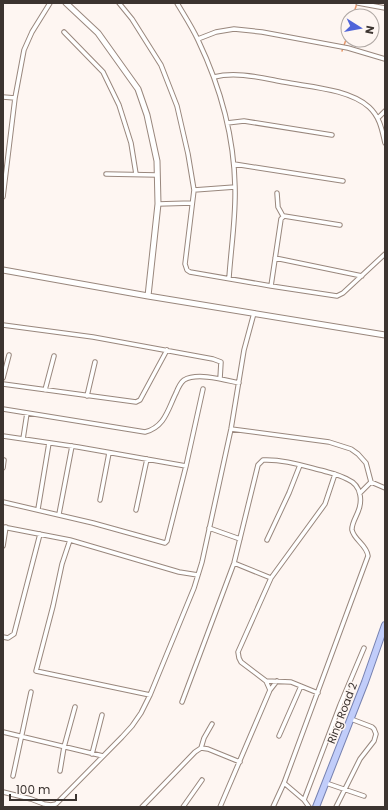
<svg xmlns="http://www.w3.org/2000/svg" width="388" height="810" font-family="Poppins,sans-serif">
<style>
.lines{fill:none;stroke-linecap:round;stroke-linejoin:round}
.stream{stroke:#e99768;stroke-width:1.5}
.street-casing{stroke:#99877d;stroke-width:5.5}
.secondary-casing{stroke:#99877d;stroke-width:7}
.primary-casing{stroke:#7782b1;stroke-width:8}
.street{stroke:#fff;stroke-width:3.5}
.secondary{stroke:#fff;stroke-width:5}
.primary{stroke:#c1cdfa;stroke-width:6}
.labels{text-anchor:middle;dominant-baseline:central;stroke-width:3;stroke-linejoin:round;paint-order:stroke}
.street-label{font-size:11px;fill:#3c3430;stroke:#fef6f2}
</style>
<rect width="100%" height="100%" fill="#fef6f2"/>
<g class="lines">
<path class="stream" d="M 353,16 L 357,3
M 342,51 L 348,34"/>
<g class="street-casing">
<path id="street" d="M 119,3 L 132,19 L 161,65 L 177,106 L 188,154 L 194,190 L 185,264 L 187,270 L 190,272 L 271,286 L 337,296 L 343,293 L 385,254
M 177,3 C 184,15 192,27 198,40 C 220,86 234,136 235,187 C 236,217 231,248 229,278
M 358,3 L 385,8
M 64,32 L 103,72 L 119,105 L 131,143 L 136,174
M 198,39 L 216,32 L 234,29 L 262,32 L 348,48 L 385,59
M 214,77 C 236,71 262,78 284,82 C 310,87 349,89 369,107 C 380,117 382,130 385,143
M 3,97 L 15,98
M 378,118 L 385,111
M 227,123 L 244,121 L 332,135
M 234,164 L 343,181
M 106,174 L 157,175
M 194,190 L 235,187
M 277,193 L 278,207 L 283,216
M 3,197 L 15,98 L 24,50 L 32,32 L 50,3
M 158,204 L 192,203
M 275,258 L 362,276
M 271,286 L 281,219 L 284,216 L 340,225
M 3,325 L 93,337 L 213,359 L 221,362 L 220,379
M 3,378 L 9,355
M 3,384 L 136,402 L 140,400 L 167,350
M 45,390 L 54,356
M 87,396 L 95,362
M 3,409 L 145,432 C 165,427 168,409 176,393 C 178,388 180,383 184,380 C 197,372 225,380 239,383
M 231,429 L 329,442 L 351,449 L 358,454 L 366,463 L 371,482 L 385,488
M 3,436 L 78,447 L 186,466
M 23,439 L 27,413
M 3,468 L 4,460
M 360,493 L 371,482
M 100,500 L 109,453
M 3,502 L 93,523 L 165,543 L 167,541 L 186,466 L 203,389
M 38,509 L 49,443
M 136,510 L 147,459
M 59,514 L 72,446
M 3,527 L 70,540 L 179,572 L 198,575
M 209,528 L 240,539
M 70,540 L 62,564 L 53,606 L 36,671 L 150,695
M 267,540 L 289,493 L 300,465
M 3,546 L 6,527
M 234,563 L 271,578
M 3,637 L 8,638 L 14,634 L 40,534
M 266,681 L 291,682 L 318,693
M 270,690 L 266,681 L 241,662 L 239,658 L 238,652 L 271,578 L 325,504 L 335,474
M 182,702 L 234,563 L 258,465 L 263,460 C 283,459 304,466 324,471 C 331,473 340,475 347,479 C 354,482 359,488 360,495 C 363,511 351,520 352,530 C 354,540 367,545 368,556 L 284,783 L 273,807
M 3,732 L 103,756
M 279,736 L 301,686
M 201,748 L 204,738 L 212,724
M 92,754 L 102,715
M 60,771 L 64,747 L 75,707
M 13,776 L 31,692
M 284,783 L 304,800 L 309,807
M 326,783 L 364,796
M 3,792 L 31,799 L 44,804 L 51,805 L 56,804 L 122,737 L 132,726 L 141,713 L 150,695 L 194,588 L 202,562 L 231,429 L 244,350 L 254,313
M 304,800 L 340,705 L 364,648
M 142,807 L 195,752 L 201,748 L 208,749 L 240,762
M 183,807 L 202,780
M 220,807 L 270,690 L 277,681
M 336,807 L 360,759 L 374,741 L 376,734 L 374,729 L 372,727 L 351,719"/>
</g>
<g class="secondary-casing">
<path id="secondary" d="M 66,3 L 98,33 L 138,89 L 147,115 L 157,161 L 158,204 L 148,296
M 3,270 L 148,296 L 385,335"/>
</g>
<g class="primary-casing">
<path id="primary" d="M 316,807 L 365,682 L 385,625"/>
</g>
<use href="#street" class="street"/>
<use href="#secondary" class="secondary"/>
<use href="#primary" class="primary"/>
</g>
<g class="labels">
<g class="street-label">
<text transform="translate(342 713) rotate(-69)">Ring Road 2</text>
</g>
</g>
<rect width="388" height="810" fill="none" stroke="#3c3430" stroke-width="8"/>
<g transform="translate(360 28) rotate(101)"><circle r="19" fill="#fef6f2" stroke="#b0a8a4"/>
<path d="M0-3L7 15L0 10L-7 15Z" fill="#4f64d9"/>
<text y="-6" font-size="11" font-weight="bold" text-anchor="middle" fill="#3c3430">N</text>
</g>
<path d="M10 794v6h66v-6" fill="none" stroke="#3c3430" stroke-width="2"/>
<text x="16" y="794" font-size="12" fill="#3c3430" stroke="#fef6f2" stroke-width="3" paint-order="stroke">100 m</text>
</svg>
